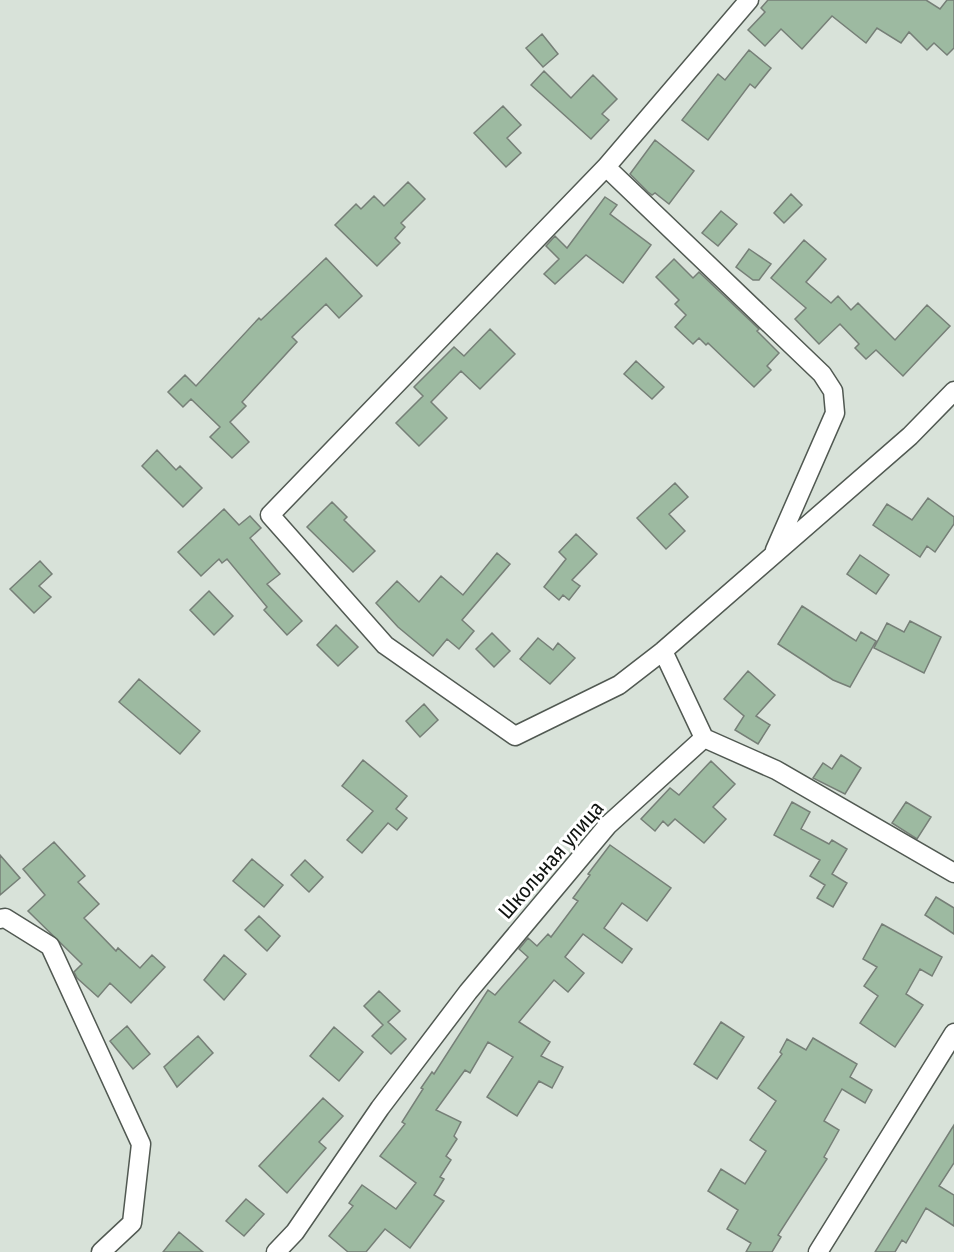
<svg xmlns="http://www.w3.org/2000/svg" width="954" height="1252" font-family="'Fira Sans Condensed',sans-serif">
<style>
.building{fill:#9dbaa1;stroke:#767f77;stroke-width:1.5}
.lines{fill:none;stroke-linecap:round;stroke-linejoin:round}
.minor-casing{stroke:#515952;stroke-width:21}
.minor{stroke:#fff;stroke-width:18}
.labels{text-anchor:middle;dominant-baseline:central;stroke-width:6;stroke-linejoin:round;paint-order:stroke}
.street-label{font-size:21px;fill:#101411;stroke:#fff}
</style>
<rect width="100%" height="100%" fill="#d8e2d9"/>
<path class="building" d="M 768,0 L 926,0 L 940,9 L 947,0 L 954,0 L 954,48 L 947,55 L 934,43 L 927,50 L 909,32 L 901,43 L 877,28 L 866,43 L 832,16 L 802,49 L 781,29 L 765,46 L 748,30 L 765,12 L 761,8 Z
M 542,34 L 558,54 L 543,67 L 526,48 Z
M 749,50 L 771,68 L 755,88 L 750,84 L 708,140 L 682,120 L 718,74 L 725,80 Z
M 544,71 L 571,98 L 593,75 L 617,99 L 602,114 L 609,120 L 591,139 L 531,85 Z
M 503,106 L 521,125 L 507,138 L 521,153 L 506,167 L 474,133 Z
M 655,140 L 694,171 L 669,204 L 655,193 L 652,195 L 648,192 L 630,174 Z
M 408,182 L 425,199 L 401,223 L 405,227 L 395,238 L 400,243 L 377,266 L 335,225 L 356,204 L 361,209 L 374,196 L 384,206 Z
M 791,194 L 802,205 L 784,223 L 774,213 Z
M 605,197 L 617,205 L 610,214 L 651,245 L 623,283 L 586,255 L 555,284 L 544,274 L 559,259 L 546,246 L 555,236 L 567,248 Z
M 721,211 L 737,224 L 718,246 L 702,233 Z
M 804,240 L 826,259 L 806,282 L 831,303 L 838,296 L 851,310 L 858,303 L 895,340 L 927,305 L 950,326 L 903,376 L 876,350 L 866,359 L 855,348 L 859,344 L 840,324 L 819,344 L 795,319 L 806,308 L 771,278 Z
M 749,249 L 771,264 L 759,280 L 753,280 L 736,267 Z
M 326,258 L 362,296 L 339,318 L 326,304 L 292,337 L 297,342 L 242,402 L 246,406 L 230,422 L 249,442 L 232,458 L 210,437 L 220,427 L 191,399 L 183,407 L 168,392 L 185,375 L 196,386 L 259,318 L 261,320 Z
M 674,259 L 693,278 L 699,272 L 759,329 L 757,331 L 779,353 L 767,366 L 771,370 L 754,387 L 708,343 L 706,345 L 699,338 L 693,344 L 675,327 L 686,315 L 675,304 L 679,300 L 656,277 Z
M 490,329 L 515,354 L 480,389 L 461,371 L 431,402 L 447,418 L 419,446 L 396,423 L 423,396 L 414,387 L 454,347 L 464,356 Z
M 636,361 L 664,387 L 652,399 L 624,374 Z
M 157,450 L 176,470 L 180,466 L 202,488 L 183,507 L 142,466 Z
M 675,483 L 688,497 L 669,514 L 685,531 L 666,549 L 637,518 Z
M 928,498 L 954,517 L 954,524 L 935,552 L 927,546 L 920,557 L 873,525 L 887,504 L 912,520 Z
M 332,502 L 347,517 L 344,520 L 375,551 L 353,572 L 307,527 Z
M 224,509 L 239,525 L 250,516 L 261,528 L 250,538 L 280,574 L 267,584 L 302,621 L 287,635 L 264,610 L 267,607 L 227,559 L 222,563 L 219,559 L 201,576 L 178,552 Z
M 576,534 L 597,554 L 572,580 L 580,586 L 569,600 L 563,595 L 559,600 L 544,587 L 566,559 L 559,552 Z
M 497,553 L 510,564 L 462,620 L 474,631 L 459,649 L 447,639 L 433,656 L 398,627 L 376,603 L 397,581 L 419,602 L 441,576 L 463,595 Z
M 860,555 L 889,575 L 876,594 L 847,574 Z
M 40,561 L 52,574 L 39,586 L 51,597 L 34,613 L 10,589 Z
M 209,591 L 233,616 L 214,635 L 190,610 Z
M 802,606 L 856,641 L 861,632 L 876,641 L 850,687 L 833,680 L 778,644 Z
M 910,621 L 941,637 L 924,673 L 874,648 L 887,623 L 904,632 Z
M 336,625 L 358,647 L 338,666 L 317,645 Z
M 492,633 L 510,651 L 494,667 L 476,649 Z
M 538,638 L 553,650 L 558,643 L 575,658 L 550,684 L 520,659 Z
M 748,671 L 775,695 L 756,716 L 770,725 L 758,744 L 735,730 L 744,716 L 724,699 Z
M 139,679 L 200,731 L 180,754 L 119,702 Z
M 424,704 L 438,720 L 420,737 L 406,721 Z
M 841,755 L 861,768 L 845,794 L 813,778 L 823,763 L 832,769 Z
M 363,760 L 407,796 L 396,809 L 407,818 L 397,830 L 388,823 L 362,853 L 347,840 L 373,811 L 342,786 Z
M 711,761 L 735,784 L 713,807 L 726,819 L 704,843 L 675,819 L 668,826 L 663,821 L 655,831 L 641,819 L 670,788 L 679,795 Z
M 792,802 L 810,812 L 801,829 L 829,844 L 832,840 L 847,849 L 832,874 L 847,883 L 833,907 L 817,898 L 825,885 L 810,876 L 820,860 L 774,835 Z
M 906,802 L 931,817 L 917,839 L 892,823 Z
M 54,842 L 85,876 L 78,882 L 99,904 L 84,918 L 116,951 L 118,948 L 140,968 L 152,955 L 165,967 L 131,1003 L 110,983 L 98,997 L 77,978 L 74,972 L 82,964 L 28,911 L 45,895 L 23,869 Z
M 610,845 L 671,888 L 647,921 L 622,903 L 604,928 L 632,949 L 622,963 L 583,934 L 565,957 L 584,973 L 568,992 L 554,980 L 519,1022 L 550,1042 L 541,1056 L 563,1067 L 552,1088 L 539,1081 L 517,1116 L 487,1097 L 513,1057 L 488,1042 L 470,1073 L 465,1070 L 436,1110 L 461,1122 L 454,1136 L 457,1139 L 446,1156 L 451,1160 L 440,1177 L 444,1179 L 434,1195 L 444,1201 L 410,1248 L 385,1229 L 366,1252 L 348,1252 L 329,1236 L 353,1206 L 349,1203 L 362,1185 L 396,1209 L 416,1183 L 380,1156 L 405,1124 L 402,1122 L 423,1089 L 421,1088 L 432,1072 L 434,1074 L 488,990 L 495,995 L 528,957 L 519,949 L 528,938 L 537,946 L 548,934 L 551,937 L 578,901 L 573,898 L 590,875 L 588,874 Z
M 0,855 L 20,878 L 0,895 Z
M 252,859 L 283,885 L 264,907 L 233,881 Z
M 305,860 L 323,877 L 309,892 L 291,875 Z
M 936,897 L 954,908 L 954,934 L 925,915 Z
M 259,916 L 280,936 L 267,951 L 245,930 Z
M 882,924 L 942,957 L 932,976 L 920,969 L 906,994 L 923,1005 L 895,1047 L 860,1023 L 878,996 L 864,986 L 877,967 L 863,959 Z
M 224,955 L 246,974 L 224,1000 L 204,980 Z
M 379,991 L 400,1011 L 388,1022 L 406,1039 L 391,1054 L 372,1036 L 383,1025 L 364,1006 Z
M 721,1022 L 744,1037 L 717,1079 L 694,1064 Z
M 127,1026 L 150,1054 L 133,1069 L 110,1041 Z
M 334,1027 L 363,1052 L 339,1081 L 310,1056 Z
M 198,1036 L 213,1053 L 177,1087 L 164,1067 Z
M 813,1038 L 857,1064 L 850,1077 L 872,1090 L 865,1103 L 842,1089 L 824,1121 L 839,1130 L 824,1157 L 827,1159 L 778,1235 L 781,1237 L 772,1252 L 746,1252 L 751,1243 L 727,1229 L 738,1210 L 708,1191 L 721,1169 L 745,1184 L 766,1151 L 750,1140 L 776,1101 L 758,1088 L 782,1054 L 780,1052 L 787,1039 L 806,1050 Z
M 323,1098 L 343,1116 L 319,1142 L 326,1148 L 287,1193 L 259,1166 Z
M 954,1125 L 954,1163 L 939,1186 L 954,1195 L 954,1226 L 926,1208 L 906,1243 L 902,1240 L 895,1252 L 875,1252 Z
M 246,1199 L 264,1214 L 244,1236 L 226,1221 Z
M 179,1232 L 203,1252 L 163,1252 Z"/>
<g class="lines">
<g class="minor-casing">
<path id="minor" d="M 749,0 L 606,167 L 270,515 L 385,645 L 515,736 L 619,685 L 663,651 L 910,436 L 954,391
M 606,167 L 822,374 L 833,391 L 835,413 L 775,550
M 663,651 L 704,738
M 704,738 L 776,770 L 954,873
M 0,919 L 5,918 L 50,946 L 141,1144 L 132,1223 L 101,1252
M 276,1252 L 295,1232 L 380,1108 L 468,992 L 608,825 L 704,738
M 818,1252 L 954,1033"/>
</g>
<use href="#minor" class="minor"/>
</g>
<g class="labels">
<g class="street-label">
<text transform="translate(551 860) rotate(-49)">Школьная улица</text>
</g>
</g>
</svg>
